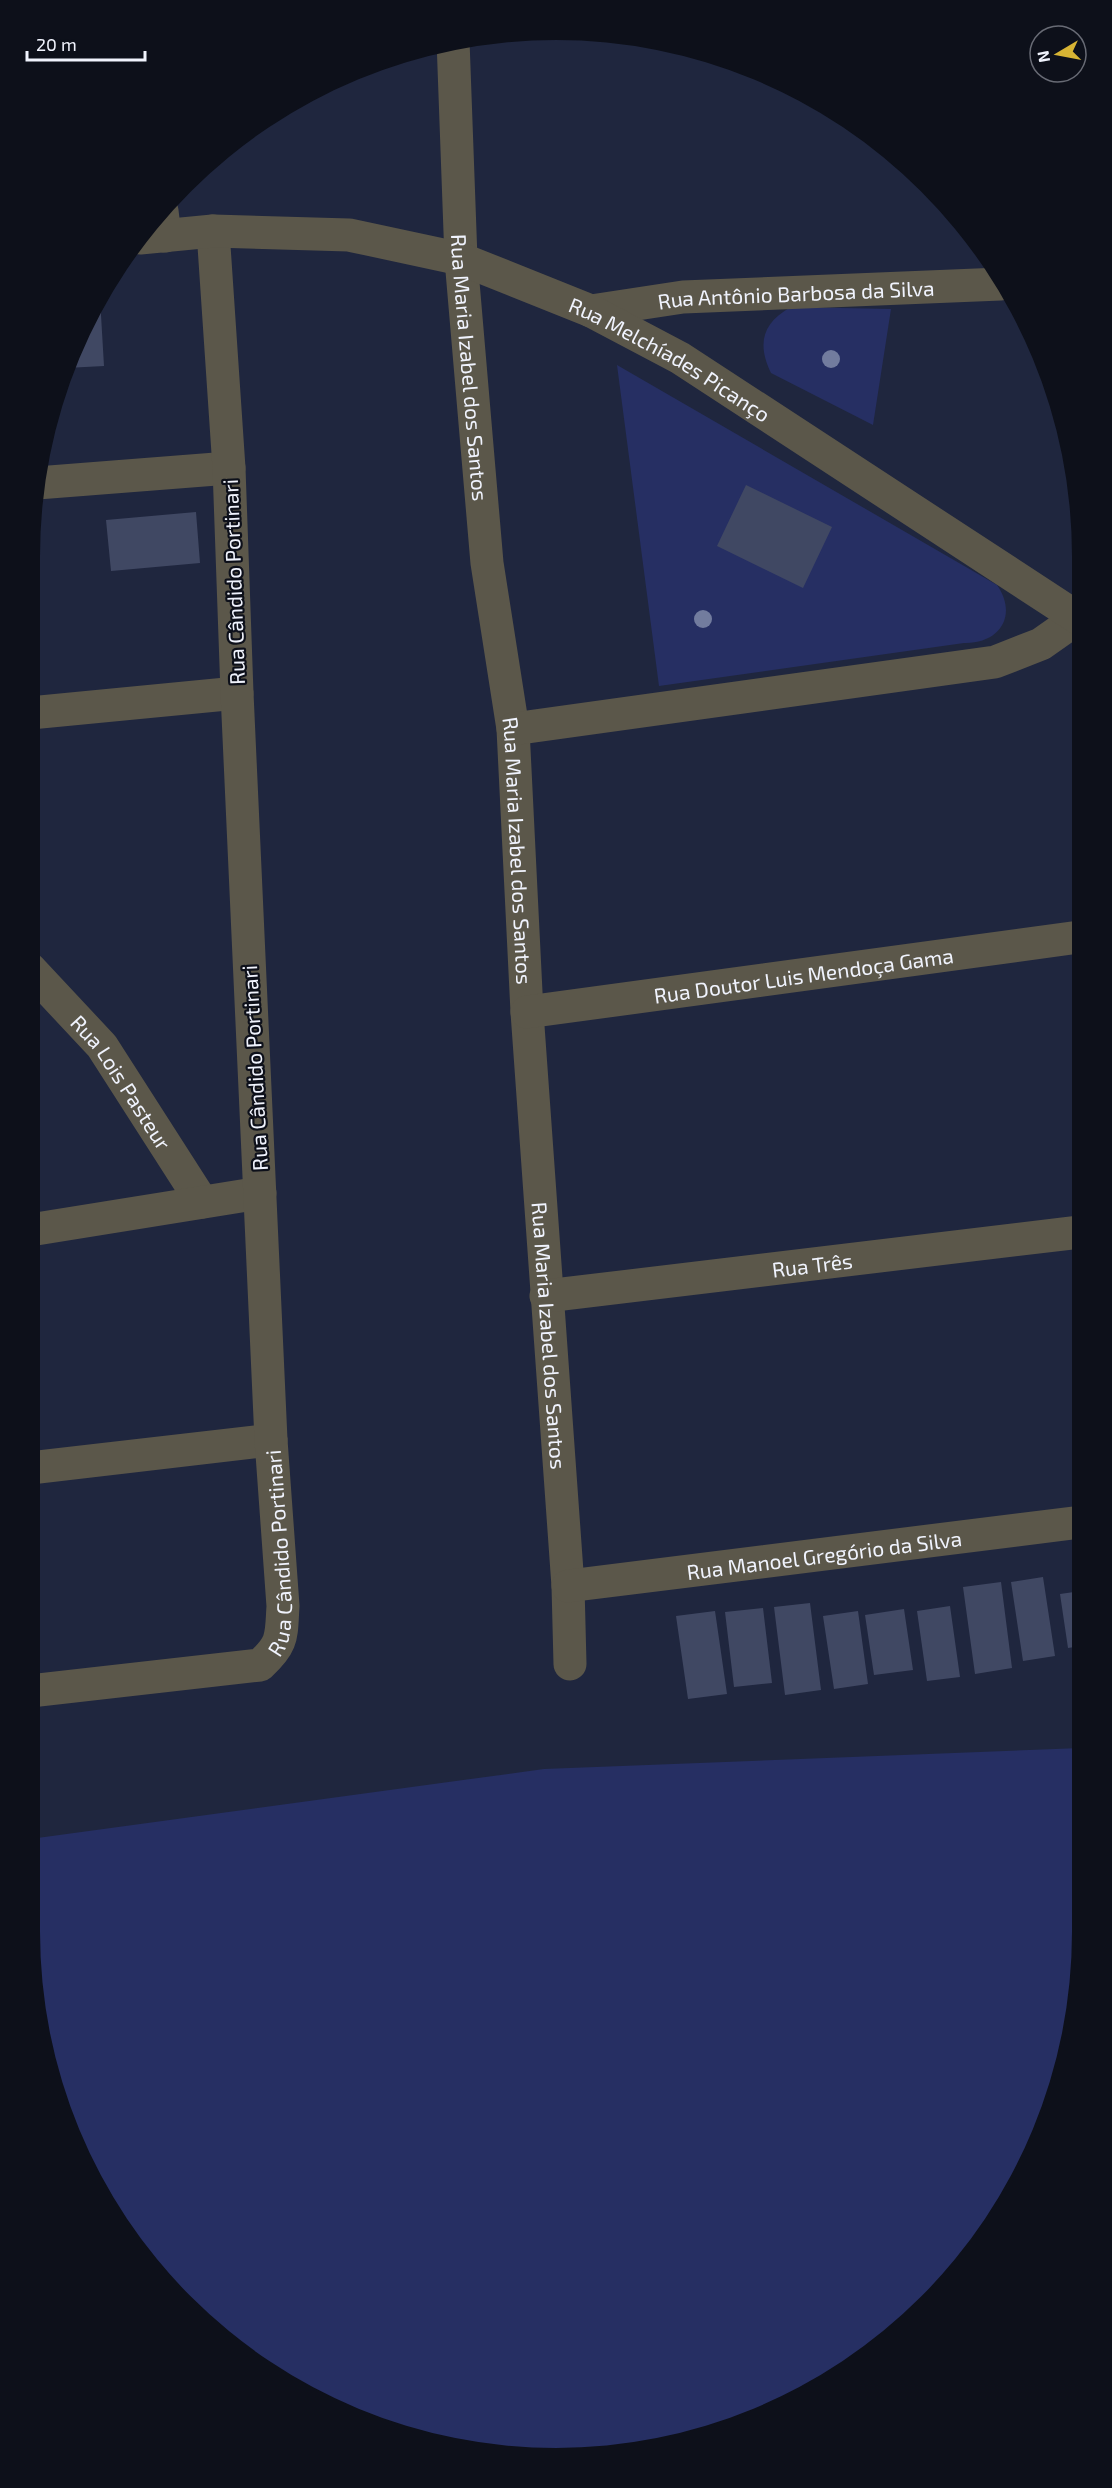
<svg xmlns="http://www.w3.org/2000/svg" width="1112" height="2488" font-family="'Exo 2',sans-serif">
<style>
.green{fill:#262f63}
.building{fill:#404863}
.lines{fill:none;stroke-linecap:round;stroke-linejoin:round}
.minor{stroke:#5b574a;stroke-width:33}
.tertiary{stroke:#5b574a;stroke-width:33}
.tree{fill:#727c9e}
.labels{text-anchor:middle;dominant-baseline:central;stroke-width:4.5;stroke-linejoin:round;paint-order:stroke}
.street-label{font-size:21px;fill:#f0f3fd;stroke:#0d101a}
</style>
<rect width="100%" height="100%" fill="#1f263e"/>
<path class="green" d="M 791,307 L 891,309 L 873,425 L 771,373 C 757,344 762,323 791,307 Z
M 617,365 L 997,585 C 1018,615 1000,644 964,643 L 659,686 Z
M 1081,1748 L 1082,1932 L 1072,2035 L 1042,2133 L 951,2279 L 819,2388 L 725,2430 L 625,2453 L 454,2448 L 293,2388 L 160,2279 L 100,2195 L 58,2101 L 30,1932 L 30,1839 L 544,1769 Z"/>
<path class="building" d="M 100,298 L 104,366 L 66,368 L 70,355 Z
M 746,485 L 832,527 L 803,588 L 717,546 Z
M 196,512 L 200,563 L 111,571 L 106,520 Z
M 1043,1577 L 1055,1656 L 1023,1661 L 1011,1582 Z
M 1001,1582 L 1012,1668 L 975,1674 L 963,1587 Z
M 1081,1591 L 1081,1646 L 1068,1648 L 1060,1594 Z
M 810,1603 L 821,1690 L 785,1695 L 774,1607 Z
M 950,1606 L 960,1677 L 927,1681 L 917,1611 Z
M 763,1608 L 772,1683 L 734,1687 L 725,1612 Z
M 904,1609 L 913,1670 L 874,1675 L 865,1615 Z
M 715,1611 L 727,1694 L 688,1699 L 676,1616 Z
M 858,1611 L 868,1684 L 834,1689 L 823,1616 Z"/>
<g class="lines">
<g class="minor">
<path id="s1" d="M 453,40 L 461,259 L 487,563 L 513,729 L 527,1012 L 568,1586 L 570,1664"/>
<path d="M 162,211 L 165,236"/>
<path id="s2" d="M 591,311 L 683,297 L 1001,284"/>
<path d="M 37,483 L 229,468"/>
<path d="M 30,713 L 237,693"/>
<path d="M 513,729 L 995,662 L 1041,644 L 1078,618"/>
<path id="s3" d="M 30,969 L 102,1046 L 202,1202"/>
<path id="s4" d="M 527,1012 L 1079,937"/>
<path d="M 30,1230 L 260,1193"/>
<path id="s5" d="M 546,1296 L 1080,1232"/>
<path d="M 30,1468 L 271,1440"/>
<path id="s6" d="M 568,1586 L 1081,1522"/>
<path id="s7" d="M 30,1691 L 260,1665 C 284,1643 281,1636 283,1606 L 271,1440 L 237,693 L 229,468 L 213,231"/>
</g>
<path class="tertiary" id="s8" d="M 140,238 L 213,231 L 349,235 L 461,259 L 591,311 L 680,358 L 1078,618"/>
</g>
<g class="tree">
<circle cx="831" cy="359" r="9"/>
<circle cx="703" cy="619" r="9"/>
</g>
<g class="labels">
<g class="street-label">
<text stroke="none"><textPath href="#s2" startOffset="206">Rua Antônio Barbosa da Silva</textPath></text>
<text stroke="none"><textPath href="#s8" startOffset="556">Rua Melchíades Picanço</textPath></text>
<text stroke="none"><textPath href="#s1" startOffset="328">Rua Maria Izabel dos Santos</textPath></text>
<text transform="translate(233 582) rotate(-92)">Rua Cândido Portinari</text>
<text stroke="none"><textPath href="#s1" startOffset="814">Rua Maria Izabel dos Santos</textPath></text>
<text stroke="none"><textPath href="#s4" startOffset="279">Rua Doutor Luis Mendoça Gama</textPath></text>
<text transform="translate(254 1068) rotate(-93)">Rua Cândido Portinari</text>
<text stroke="none"><textPath href="#s3" startOffset="146">Rua Lois Pasteur</textPath></text>
<text stroke="none"><textPath href="#s5" startOffset="268">Rua Três</textPath></text>
<text stroke="none"><textPath href="#s1" startOffset="1300">Rua Maria Izabel dos Santos</textPath></text>
<text stroke="none"><textPath href="#s7" startOffset="351">Rua Cândido Portinari</textPath></text>
<text stroke="none"><textPath href="#s6" startOffset="258">Rua Manoel Gregório da Silva</textPath></text>
</g>
</g>
<path d="M0 0H1112V2488H0ZM556 40H556A516 516 0 0 1 1072 556V1932A516 516 0 0 1 556 2448H556A516 516 0 0 1 40 1932V556A516 516 0 0 1 556 40Z" fill="#0d101a" fill-rule="evenodd"/>
<g transform="translate(1058 54) rotate(260)"><circle r="28" fill="#0d101a" stroke="#686b75" stroke-width="1.5"/>
<path d="M0-4.5L10 22L0 15L-10 22Z" fill="#d7b434"/>
<text y="-9" font-size="16" font-weight="bold" text-anchor="middle" fill="#f0f3fd">N</text>
</g>
<path d="M27 51v9h118v-9" fill="none" stroke="#f0f3fd" stroke-width="3"/>
<text x="36" y="51" font-size="18" fill="#f0f3fd" stroke="#0d101a" stroke-width="4.5" paint-order="stroke">20 m</text>
</svg>
